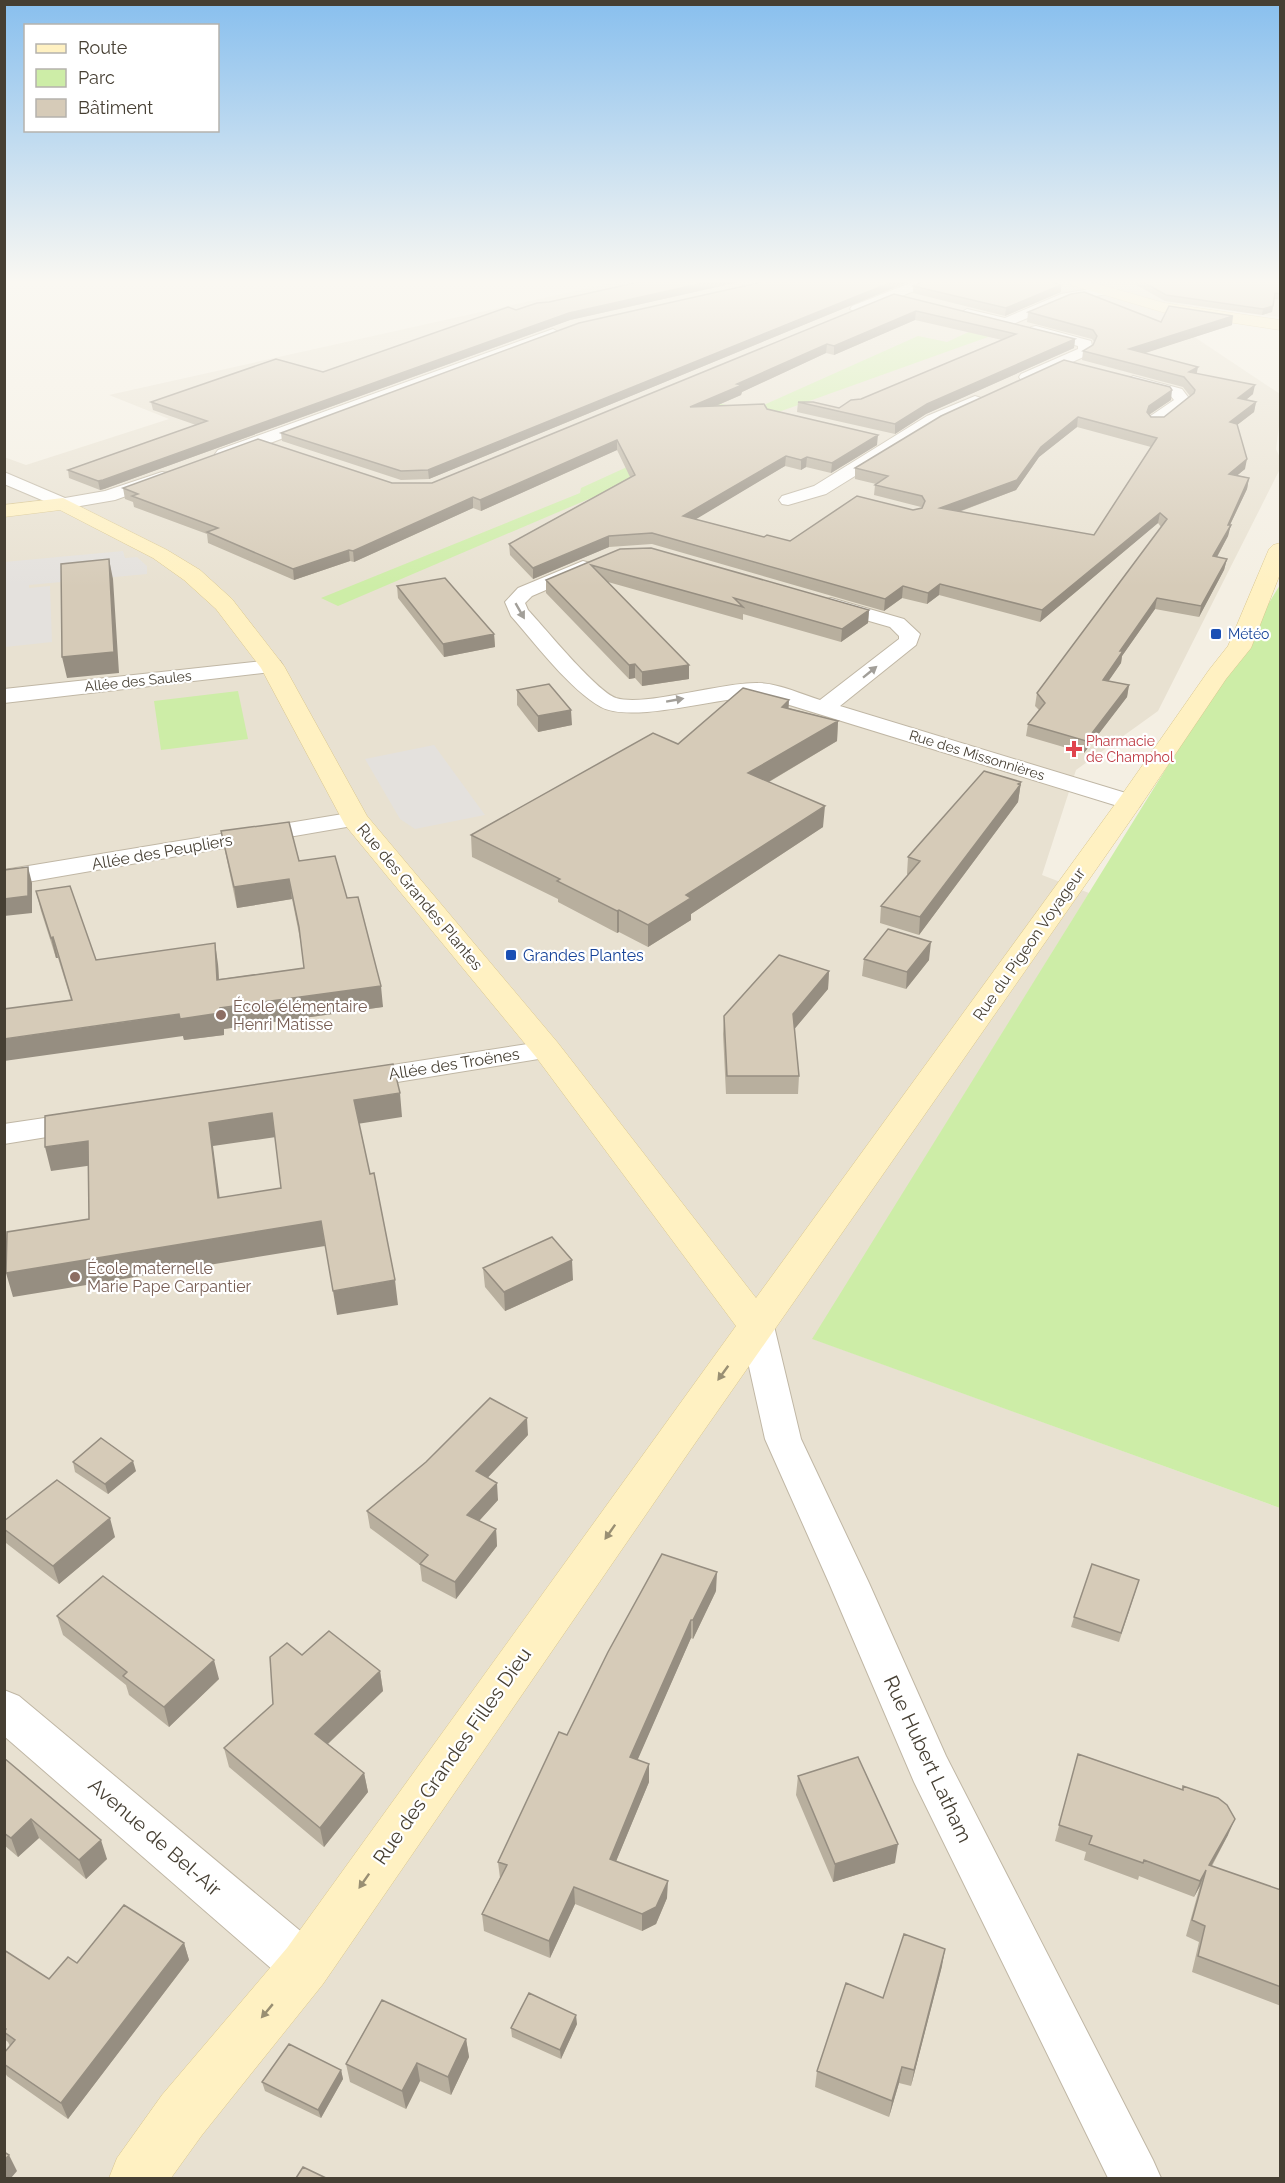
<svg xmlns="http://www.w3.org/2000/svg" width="1285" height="2183" font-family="Raleway,sans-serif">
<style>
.residential{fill:#e8e1d1}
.green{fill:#cdeda7}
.parking{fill:#e4e1dd}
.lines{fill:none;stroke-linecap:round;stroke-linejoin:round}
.street-casing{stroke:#c0b7a5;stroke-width:2}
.secondary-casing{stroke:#d9c68e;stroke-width:1}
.street{fill:#fff;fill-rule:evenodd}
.secondary{fill:#fff1c2;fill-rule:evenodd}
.wall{fill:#b8af9e;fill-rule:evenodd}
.shaded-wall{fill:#968e81}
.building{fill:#d6cbb8;stroke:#968e81;stroke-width:1.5;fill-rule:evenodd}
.oneway{fill:#a29f99}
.oneway2{fill:#998f73}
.transit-dot{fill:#1a4fb4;stroke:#fff;stroke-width:2}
.health-dot{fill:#e0444e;stroke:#fff;stroke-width:2}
.education-dot{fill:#8d6e63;stroke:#fff;stroke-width:2}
.labels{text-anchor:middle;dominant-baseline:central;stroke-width:4.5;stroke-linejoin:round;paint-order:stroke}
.far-transit-label{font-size:14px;fill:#164399;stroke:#fff;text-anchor:start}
.far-street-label{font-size:14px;fill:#463f33;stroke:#fff}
.far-health-label{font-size:14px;fill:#be3a42;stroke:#fff;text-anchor:start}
.street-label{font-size:16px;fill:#463f33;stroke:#fff}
.transit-label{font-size:16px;fill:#164399;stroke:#fff;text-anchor:start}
.education-label{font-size:16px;fill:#785e54;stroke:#fff;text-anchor:start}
.near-street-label{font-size:20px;fill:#463f33;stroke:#fff}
</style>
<rect width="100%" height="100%" fill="#f4efe3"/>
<path class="residential" d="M 615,282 L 1280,282 L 1280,317 L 1176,304 L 1163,316 L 1280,394 L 1280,418 L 1276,449 L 1280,458 L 1280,469 L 1158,711 L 1076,770 L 1042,875 L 1089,893 L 813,1339 L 1280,1508 L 1280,2178 L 5,2178 L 4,457 L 26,465 L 169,419 L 109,395 Z"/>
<path class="green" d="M 990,322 L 1013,328 L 773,414 L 631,481 L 338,606 L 321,598 L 580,493 L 581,488 L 741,415 L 675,392 L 750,411 L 918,336 L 947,342 Z
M 1280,585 L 1280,1508 L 812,1339 Z
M 238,691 L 248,739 L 161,750 L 154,701 Z"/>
<path class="parking" d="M 123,551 L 125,558 L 137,557 L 147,566 L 147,574 L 29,585 L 29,588 L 50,586 L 52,642 L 5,647 L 4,562 Z
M 434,745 L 485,815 L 415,829 L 400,819 L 365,759 Z"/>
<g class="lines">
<g class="street-casing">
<path id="street" d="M 913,282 L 931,282 L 929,285 L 862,312 L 857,313 L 850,309 L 852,306 Z
M 1102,287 L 1109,291 L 1107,294 L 1069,301 L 1006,327 L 962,316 L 960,313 L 967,309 L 1005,318 L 1061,294 Z
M 1036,326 L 1091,341 L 1093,351 L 1090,354 L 1033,380 L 1021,380 L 1019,377 L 1021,374 L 1078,349 L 1078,346 L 1031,333 L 1029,330 L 1031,327 Z
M 553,329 L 560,333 L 558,336 L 230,458 L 218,458 L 215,454 L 218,450 Z
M 1133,376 L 1182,389 L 1191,401 L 1161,425 L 1149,425 L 1147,421 L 1149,417 L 1174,400 L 1170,395 L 1127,384 L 1125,381 Z
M 975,396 L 981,398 L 983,401 L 981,404 L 939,424 L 826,494 L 788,505 L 782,504 L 779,500 L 782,496 L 814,486 L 927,416 Z
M 4,472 L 65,498 L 105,491 L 162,472 L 168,473 L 171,477 L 168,481 L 115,500 L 63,509 L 4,484 Z
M 583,561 L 590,563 L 593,567 L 590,571 L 532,596 L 525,603 L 528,610 C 545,628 596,691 616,698 C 645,707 721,682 758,683 C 778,683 801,694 820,700 L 899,639 L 899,636 L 890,627 L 824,608 L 821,604 L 824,600 L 831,598 L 904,619 L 920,634 L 916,645 L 840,706 L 1139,797 L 1142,802 L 1139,807 L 1130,809 L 1121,807 L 760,696 C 722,697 631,724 601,707 C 570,690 535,643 511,616 L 505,602 L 518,588 Z
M 272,660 L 280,661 L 283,666 L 280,671 L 4,703 L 4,689 Z
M 355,812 L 364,814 L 367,819 L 364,824 L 4,886 L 4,870 Z
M 547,1041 L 557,1044 L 562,1050 L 557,1056 L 354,1089 L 343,1087 L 339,1080 L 343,1073 L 354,1071 Z
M 85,1112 L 96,1115 L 100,1122 L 96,1129 L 4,1144 L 4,1124 Z
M 757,1313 L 769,1317 L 774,1326 L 801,1439 L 869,1583 L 946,1756 L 1153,2160 L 1161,2178 L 1108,2178 L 914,1782 L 829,1583 L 765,1439 L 740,1326 L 745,1317 Z
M 4,1690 L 19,1696 L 322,1949 L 329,1966 L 322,1983 L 305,1990 L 288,1983 L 4,1736 Z"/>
</g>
<g class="secondary-casing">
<path id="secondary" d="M 1069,282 L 1091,282 L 1164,303 L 1280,320 L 1280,330 L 1162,312 L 1071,285 Z
M 63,498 L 167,550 L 200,570 L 232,599 L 284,666 L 367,816 L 558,1043 L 756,1298 L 1121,796 L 1209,670 L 1228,646 L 1269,549 L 1273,545 L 1280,543 L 1280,574 L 1251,648 L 1226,679 L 1139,808 L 691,1449 L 323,1984 L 202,2135 L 171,2178 L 109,2178 L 117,2158 L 162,2095 L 287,1948 L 736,1326 L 536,1057 L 345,825 L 261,668 L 216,609 L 184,580 L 153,558 L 60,510 L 4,517 L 4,505 Z"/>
</g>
<use href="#street" class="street"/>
<use href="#secondary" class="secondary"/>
</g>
<path class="wall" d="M 639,282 L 739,282 L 570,320 L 104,489 L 100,490 L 69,478 L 68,470 L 196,425 L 153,410 L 151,402 L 323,372 L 516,310 Z
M 762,282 L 908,282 L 429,479 L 401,480 L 282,441 L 281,433 Z
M 1131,282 L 1281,282 L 1281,300 L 1274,299 L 1272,312 L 1262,315 L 1165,301 Z
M 1061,285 L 1061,292 L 1005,316 L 913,293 L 913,286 Z
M 894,294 L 1075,339 L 1074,348 L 926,414 L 895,434 L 797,412 L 798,402 L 839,408 L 861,399 L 1002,340 L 915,320 L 834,355 L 826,353 L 742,392 L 741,395 L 716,406 L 767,409 L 877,445 L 831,473 L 806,467 L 801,470 L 785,466 L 695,519 L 764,537 L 790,541 L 922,508 L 921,507 L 874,495 L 875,485 L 876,484 L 855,479 L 855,468 L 941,416 L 1171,400 L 1149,415 L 1151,417 L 1164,417 L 1190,396 L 1183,387 L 1082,360 L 1083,351 L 1093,345 L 1095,343 L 1092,339 L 1027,322 L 1028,312 L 1161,322 L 1232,325 L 1144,353 L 1253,394 L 1246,400 L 1256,402 L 1254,412 L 1237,425 L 1245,469 L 1237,475 L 1249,478 L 1247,489 L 1230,525 L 1228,536 L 1217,557 L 1227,559 L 1224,570 L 1199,617 L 1155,609 L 1122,656 L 1121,663 L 1108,681 L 1129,685 L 1127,697 L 1084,753 L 1026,736 L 1028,724 L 1039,710 L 1035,706 L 1037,693 L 1161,527 L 1158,523 L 1040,622 L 939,595 L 927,604 L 902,598 L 884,611 L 652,544 L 609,547 L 533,579 L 510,555 L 509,544 L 630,477 L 617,450 L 481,511 L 473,508 L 354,562 L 350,561 L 294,580 L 208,543 L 207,534 L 134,507 L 133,502 L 125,499 L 123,488 L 432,483 ZM 1077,427 L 1151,447 L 1094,535 L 959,512 L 1016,490 L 1039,457 Z
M 620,549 L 869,610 L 868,623 L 841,642 L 743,614 L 743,620 L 608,582 L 689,679 L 642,686 L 635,678 L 629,679 L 546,593 L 546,580 Z
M 397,586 L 494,634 L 495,647 L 444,657 L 398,598 Z
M 517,690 L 572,725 L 538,732 L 517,705 Z
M 789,708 L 838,721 L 837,741 L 769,782 L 823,827 L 691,914 L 691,920 L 648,947 L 619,932 L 617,933 L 558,902 L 558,899 L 472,857 L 471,835 L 678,744 Z
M 1021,782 L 1018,802 L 919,935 L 880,923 L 881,906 L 908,875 L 907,874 L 908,857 Z
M 221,831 L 299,861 L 347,898 L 383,1007 L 224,1029 L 224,1035 L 184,1040 L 183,1036 L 71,1000 L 58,958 L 56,958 L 41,911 L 36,891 L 96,960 L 218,964 L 219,979 L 304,968 L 301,944 L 292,899 L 237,908 L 225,851 Z
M 864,959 L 929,960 L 906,989 L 862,976 Z
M 829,971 L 828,989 L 794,1029 L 799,1076 L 798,1094 L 726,1094 L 723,1034 L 724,1016 Z
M 483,1268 L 573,1280 L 505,1311 L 485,1287 Z
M 528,1435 L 488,1477 L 498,1500 L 479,1521 L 496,1529 L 497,1546 L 456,1599 L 422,1581 L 420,1565 L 370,1528 L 367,1511 Z
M 73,1462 L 136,1471 L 108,1494 L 75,1472 Z
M 4,1521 L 115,1537 L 59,1584 L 6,1543 L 4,1540 Z
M 1136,1590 L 1119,1642 L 1071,1627 L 1074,1617 Z
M 716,1591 L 693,1639 L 691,1638 L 637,1760 L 649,1764 L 649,1782 L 616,1861 L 667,1898 L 656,1924 L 642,1931 L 575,1904 L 550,1958 L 484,1931 L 482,1914 L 500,1878 L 498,1862 L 567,1735 Z
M 57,1616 L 219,1679 L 169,1727 L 129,1695 L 126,1685 L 63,1635 Z
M 302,1655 L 380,1671 L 383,1691 L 328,1744 L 364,1773 L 368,1792 L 324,1847 L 229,1767 L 224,1748 L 273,1704 Z
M 1078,1754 L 1182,1790 L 1183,1786 L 1228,1835 L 1212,1866 L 1281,1890 L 1281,2006 L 1192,1972 L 1199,1942 L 1186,1936 L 1200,1886 L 1194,1897 L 1139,1876 L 1138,1880 L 1084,1860 L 1086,1852 L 1055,1841 Z
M 4,1758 L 107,1859 L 86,1879 L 39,1838 L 18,1857 L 4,1845 Z
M 798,1776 L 895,1863 L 833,1882 L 796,1795 Z
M 184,1943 L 189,1960 L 68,2119 L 7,2076 L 4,2071 L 4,2053 L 10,2046 L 8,2042 L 4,2039 L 4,1950 L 49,1979 L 77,1963 Z
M 942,1966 L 911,2086 L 899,2083 L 889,2117 L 815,2087 L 817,2071 L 883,1998 Z
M 577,2024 L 561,2059 L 512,2037 L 511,2028 Z
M 466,2039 L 469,2057 L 451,2095 L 420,2081 L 406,2109 L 350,2082 L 346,2064 Z
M 341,2070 L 343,2079 L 321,2118 L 265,2091 L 262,2082 Z"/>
<path class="shaded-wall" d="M 708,282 L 739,282 L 570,320 L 104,489 L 100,490 L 98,481 L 569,313 Z
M 892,282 L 908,282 L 429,479 L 428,470 Z
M 1061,285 L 1061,292 L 1005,316 L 1006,308 Z
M 1273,306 L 1272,312 L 1262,315 L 1263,309 Z
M 916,311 L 915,320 L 834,355 L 834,346 Z
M 1233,316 L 1232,325 L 1127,359 L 1129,349 Z
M 1075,339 L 1074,348 L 926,414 L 895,434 L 895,424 L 927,404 Z
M 827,344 L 826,353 L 742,392 L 741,395 L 690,417 L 690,407 L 737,384 Z
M 1198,367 L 1196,377 L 1189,372 Z
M 1255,385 L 1253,394 L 1236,408 L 1238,398 Z
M 1172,390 L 1171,400 L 1147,416 L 1147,412 L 1149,406 Z
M 1256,402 L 1254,412 L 1228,432 L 1230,422 Z
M 1078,417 L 1077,427 L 1039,457 L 1016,490 L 939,519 L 940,508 L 1041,447 Z
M 878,435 L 877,445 L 831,473 L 832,463 Z
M 617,440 L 617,450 L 481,511 L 480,500 Z
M 786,456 L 785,466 L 683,527 L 683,516 Z
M 807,457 L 806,467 L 801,470 L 801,460 Z
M 1247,459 L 1245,469 L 1227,484 L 1229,474 Z
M 1249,478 L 1247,489 L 1227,531 L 1231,525 L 1228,536 L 1211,568 L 1213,556 Z
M 473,497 L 473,508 L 354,562 L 353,551 Z
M 1160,513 L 1158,523 L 1040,622 L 1042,610 Z
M 609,536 L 609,547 L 533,579 L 533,568 Z
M 349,550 L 350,561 L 294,580 L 293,569 Z
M 109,559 L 113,579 L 119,673 L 67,678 L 62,657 Z
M 1227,559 L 1224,570 L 1199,617 L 1201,606 Z
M 940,584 L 939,595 L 927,604 L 928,593 Z
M 903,586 L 902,598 L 884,611 L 885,599 Z
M 1157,598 L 1155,609 L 1122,656 L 1121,663 L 1101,692 L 1103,680 L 1120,651 Z
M 869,610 L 868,623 L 841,642 L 842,629 Z
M 494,634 L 495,647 L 444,657 L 443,644 Z
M 635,664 L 635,678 L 629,679 L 629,665 Z
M 689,665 L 689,679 L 642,686 L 642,672 Z
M 1129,685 L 1127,697 L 1084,753 L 1086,741 Z
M 789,700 L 788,720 L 782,707 Z
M 571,710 L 572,725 L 538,732 L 538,716 Z
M 838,721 L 837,741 L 748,794 L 748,773 Z
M 1021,782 L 1018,802 L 919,935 L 920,917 L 1018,784 Z
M 825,806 L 823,827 L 691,914 L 691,920 L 648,947 L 648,925 L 686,895 Z
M 28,867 L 32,883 L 32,913 L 4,916 L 4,899 Z
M 289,879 L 292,899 L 237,908 L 234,887 Z
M 619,910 L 619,932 L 617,933 L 617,911 Z
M 53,937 L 58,958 L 56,958 L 51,938 Z
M 931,942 L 929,960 L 906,989 L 907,972 Z
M 215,943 L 218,964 L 220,1001 L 217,980 Z
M 829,971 L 828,989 L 792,1032 L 793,1014 Z
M 381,986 L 383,1007 L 224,1029 L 224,1035 L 184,1040 L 183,1036 L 4,1061 L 4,1039 Z
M 400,1093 L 402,1117 L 357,1124 L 354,1100 Z
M 272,1113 L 276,1137 L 213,1146 L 223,1223 L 218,1198 L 209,1123 Z
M 88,1141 L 94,1165 L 51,1171 L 45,1147 Z
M 321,1221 L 325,1246 L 13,1297 L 6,1273 Z
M 572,1260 L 573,1280 L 505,1311 L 504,1292 Z
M 395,1280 L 398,1305 L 337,1315 L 333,1291 Z
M 527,1418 L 528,1435 L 478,1488 L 476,1471 Z
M 133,1461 L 136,1471 L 108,1494 L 105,1484 Z
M 497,1483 L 498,1500 L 469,1532 L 467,1515 Z
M 110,1518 L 115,1537 L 59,1584 L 53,1566 Z
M 496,1529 L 497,1546 L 456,1599 L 455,1582 Z
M 717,1572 L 716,1591 L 693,1639 L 693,1620 Z
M 691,1620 L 691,1638 L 631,1775 L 630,1757 Z
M 214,1660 L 219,1679 L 169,1727 L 164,1707 Z
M 380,1671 L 383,1691 L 318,1753 L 315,1734 Z
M 649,1764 L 649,1782 L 610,1876 L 610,1859 Z
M 364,1773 L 368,1792 L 324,1847 L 320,1828 Z
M 31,1819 L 39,1838 L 18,1857 L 11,1838 Z
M 1235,1819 L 1228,1835 L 1203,1881 L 1209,1865 Z
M 101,1840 L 107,1859 L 86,1879 L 79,1860 Z
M 898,1844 L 895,1863 L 833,1882 L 835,1864 Z
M 1206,1870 L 1200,1886 L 1194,1897 L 1200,1881 Z
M 668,1881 L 667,1898 L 656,1924 L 642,1931 L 642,1914 Z
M 574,1887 L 575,1904 L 550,1958 L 549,1941 Z
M 184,1943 L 189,1960 L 68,2119 L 61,2103 Z
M 945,1949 L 942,1966 L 911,2086 L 914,2070 Z
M 576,2015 L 577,2024 L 561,2059 L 560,2050 Z
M 466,2039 L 469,2057 L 451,2095 L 448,2077 Z
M 417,2063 L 420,2081 L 406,2109 L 402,2091 Z
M 902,2067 L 899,2083 L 889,2117 L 892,2101 Z
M 341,2070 L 343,2079 L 321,2118 L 318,2110 Z
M 9,2155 L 17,2171 L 11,2178 L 4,2178 L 4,2161 Z"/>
<path class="building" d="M 639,282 L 708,282 L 569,313 L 103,480 L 98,481 L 68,470 L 207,421 L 151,402 L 276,359 L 323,372 L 508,307 L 516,310 L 537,303 L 549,302 Z
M 762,282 L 892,282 L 428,470 L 401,471 L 281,433 L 579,323 Z
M 922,282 L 1053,282 L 1061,285 L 1006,308 L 913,286 Z
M 1143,282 L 1281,282 L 1281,294 L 1275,293 L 1273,306 L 1263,309 L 1166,295 Z
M 1084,292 L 1161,322 L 1169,306 L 1233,316 L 1129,349 L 1198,367 L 1189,372 L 1255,385 L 1238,398 L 1256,402 L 1230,422 L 1237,424 L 1247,459 L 1229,474 L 1249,478 L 1228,525 L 1231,525 L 1213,556 L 1227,559 L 1201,606 L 1157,598 L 1120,651 L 1123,651 L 1103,680 L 1129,685 L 1086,741 L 1028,724 L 1045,703 L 1037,693 L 1167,519 L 1160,513 L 1042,610 L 940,584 L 928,593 L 903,586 L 885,599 L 652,533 L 609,536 L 533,568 L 509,544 L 635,475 L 617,440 L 480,500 L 473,497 L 353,551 L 349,550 L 293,569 L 207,532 L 218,528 L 132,496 L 138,494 L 123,488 L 258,439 L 392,483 L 432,483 L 894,294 L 1075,339 L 927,404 L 895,424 L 798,402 L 813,402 L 839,408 L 851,400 L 861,399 L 1016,334 L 916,311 L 834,346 L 827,344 L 737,384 L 742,385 L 690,407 L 764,404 L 767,409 L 878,435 L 832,463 L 807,457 L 801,460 L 786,456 L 683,516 L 764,537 L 767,535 L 790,541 L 857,496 L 913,510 L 922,508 L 925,501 L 922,496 L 875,485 L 888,476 L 855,468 L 941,416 L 1064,360 L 1170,387 L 1172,390 L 1149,406 L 1147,412 L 1151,417 L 1164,417 L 1194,393 L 1195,390 L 1184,377 L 1083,351 L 1093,345 L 1097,336 L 1093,330 L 1028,312 L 1071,294 ZM 1078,417 L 1157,438 L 1094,535 L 940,508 L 1017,480 L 1041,447 Z
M 651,548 L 869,610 L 842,629 L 734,598 L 743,607 L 591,565 L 689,665 L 642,672 L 635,664 L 629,665 L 546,580 L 620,549 Z
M 109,559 L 114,652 L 62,657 L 61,564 Z
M 445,578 L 494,634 L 443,644 L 397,586 Z
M 549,684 L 571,710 L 538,716 L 517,690 Z
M 743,688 L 789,700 L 782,707 L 838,721 L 748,773 L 825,806 L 686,895 L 691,898 L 648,925 L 619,910 L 617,911 L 557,881 L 560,879 L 471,835 L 653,733 L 678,744 Z
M 984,771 L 1021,782 L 1018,784 L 1020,785 L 920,917 L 881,906 L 920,861 L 908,857 Z
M 289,822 L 299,861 L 335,856 L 347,898 L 358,897 L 381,986 L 220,1008 L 220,1013 L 180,1019 L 179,1014 L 4,1039 L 4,1009 L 72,1000 L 53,937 L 51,938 L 36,891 L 70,886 L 96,960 L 215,943 L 217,980 L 304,968 L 299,927 L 289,879 L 234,887 L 221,831 Z
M 28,867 L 28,896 L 4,899 L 4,870 Z
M 888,929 L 931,942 L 907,972 L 864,959 Z
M 779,955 L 829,971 L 793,1014 L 799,1076 L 727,1076 L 724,1016 Z
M 393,1064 L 400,1093 L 354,1100 L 370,1174 L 374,1173 L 395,1280 L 333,1291 L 321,1221 L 6,1273 L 7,1232 L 89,1219 L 88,1141 L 45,1147 L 45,1116 ZM 272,1113 L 281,1188 L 218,1198 L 209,1123 Z
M 552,1237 L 572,1260 L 504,1292 L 483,1268 Z
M 490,1398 L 527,1418 L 476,1471 L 497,1483 L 467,1515 L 496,1529 L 455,1582 L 420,1564 L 428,1555 L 367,1511 L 426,1462 Z
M 101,1438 L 133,1461 L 105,1484 L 73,1462 Z
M 57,1480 L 110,1518 L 53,1566 L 4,1529 L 4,1521 Z
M 662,1554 L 717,1572 L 693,1620 L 691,1620 L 630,1757 L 649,1764 L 610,1859 L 668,1881 L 656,1907 L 642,1914 L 574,1887 L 549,1941 L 482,1914 L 507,1865 L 498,1862 L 559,1732 L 567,1735 L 608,1652 Z
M 1092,1564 L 1139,1580 L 1121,1633 L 1074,1617 Z
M 103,1576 L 214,1660 L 164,1707 L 123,1676 L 127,1672 L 57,1616 Z
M 329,1631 L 380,1671 L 315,1734 L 364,1773 L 320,1828 L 224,1748 L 273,1704 L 270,1657 L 287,1643 L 302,1655 Z
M 1078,1754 L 1183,1790 L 1183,1786 L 1218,1798 L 1227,1805 L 1235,1819 L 1209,1865 L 1281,1890 L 1281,1987 L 1198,1956 L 1205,1926 L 1192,1920 L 1206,1870 L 1200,1881 L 1144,1860 L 1143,1863 L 1089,1844 L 1092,1836 L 1059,1825 Z
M 858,1757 L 898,1844 L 835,1864 L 798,1776 Z
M 4,1758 L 101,1840 L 79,1860 L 31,1819 L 11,1838 L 4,1833 Z
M 124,1905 L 184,1943 L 61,2103 L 4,2064 L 4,2053 L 15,2040 L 4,2032 L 6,2029 L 4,2028 L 4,1950 L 49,1979 L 68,1957 L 77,1963 Z
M 904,1934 L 945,1949 L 914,2070 L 902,2067 L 892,2101 L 817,2071 L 846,1983 L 883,1998 Z
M 529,1993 L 576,2015 L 560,2050 L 511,2028 Z
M 382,2000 L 466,2039 L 448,2077 L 417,2063 L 402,2091 L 346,2064 Z
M 289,2044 L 341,2070 L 318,2110 L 262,2082 Z
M 4,2152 L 9,2155 L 4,2161 Z
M 303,2167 L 326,2178 L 296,2178 Z"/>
<defs><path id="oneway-solid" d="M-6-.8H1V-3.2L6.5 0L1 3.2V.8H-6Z" transform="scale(1.5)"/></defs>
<g class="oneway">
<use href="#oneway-solid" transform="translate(520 611) rotate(60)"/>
<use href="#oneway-solid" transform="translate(870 672) rotate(-39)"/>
<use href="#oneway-solid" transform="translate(675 700) rotate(-10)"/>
</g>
<g class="oneway2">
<use href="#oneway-solid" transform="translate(723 1373) rotate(126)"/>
<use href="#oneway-solid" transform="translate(610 1532) rotate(125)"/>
<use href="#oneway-solid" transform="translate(364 1881) rotate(125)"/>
<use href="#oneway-solid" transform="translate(267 2011) rotate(130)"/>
</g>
<linearGradient id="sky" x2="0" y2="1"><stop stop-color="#88bfee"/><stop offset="0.48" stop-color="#faf8f2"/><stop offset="1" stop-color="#faf8f2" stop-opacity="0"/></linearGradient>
<rect width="1285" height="587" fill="url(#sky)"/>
<g class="transit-dot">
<rect x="1210" y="628" width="12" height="12" rx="3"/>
<rect x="505" y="949" width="12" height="12" rx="3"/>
</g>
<path class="health-dot" d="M1071 740h6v6h6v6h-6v6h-6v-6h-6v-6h6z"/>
<g class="education-dot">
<circle cx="221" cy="1015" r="6"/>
<circle cx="75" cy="1277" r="6"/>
</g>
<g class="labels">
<g class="far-transit-label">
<text x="1228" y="634">Météo</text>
</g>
<g class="far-street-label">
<text transform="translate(138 681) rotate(-6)">Allée des Saules</text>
<text transform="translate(977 755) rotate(17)">Rue des Missonnières</text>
</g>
<g class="far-health-label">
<text x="1086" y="741">Pharmacie<tspan x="1086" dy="16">de Champhol</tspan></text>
</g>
<g class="street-label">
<text transform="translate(162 852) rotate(-10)">Allée des Peupliers</text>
<text transform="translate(420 897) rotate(50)">Rue des Grandes Plantes</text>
<text transform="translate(1029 944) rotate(-55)">Rue du Pigeon Voyageur</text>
<text transform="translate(454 1064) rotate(-9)">Allée des Troënes</text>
</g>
<g class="transit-label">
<text x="523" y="955">Grandes Plantes</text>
</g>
<g class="education-label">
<text x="233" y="1006">École élémentaire<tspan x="233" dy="18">Henri Matisse</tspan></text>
<text x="87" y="1268">École maternelle<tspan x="87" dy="18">Marie Pape Carpantier</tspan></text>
</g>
<g class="near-street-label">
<text transform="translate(452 1756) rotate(-55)">Rue des Grandes Filles Dieu</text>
<text transform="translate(928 1759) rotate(65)">Rue Hubert Latham</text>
<text transform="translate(155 1837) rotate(41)">Avenue de Bel-Air</text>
</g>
</g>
<rect width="1285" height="2183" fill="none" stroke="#463f33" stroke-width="12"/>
<rect x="24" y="24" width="195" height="108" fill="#ffffff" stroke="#b5b2ad" stroke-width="1.5"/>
<rect x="36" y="44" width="30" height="9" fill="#fff1c2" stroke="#b5b2ad" stroke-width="1.5"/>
<text x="78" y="54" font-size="18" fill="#463f33">Route</text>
<rect x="36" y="69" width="30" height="18" fill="#cdeda7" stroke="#b5b2ad" stroke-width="1.5"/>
<text x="78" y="84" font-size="18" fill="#463f33">Parc</text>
<rect x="36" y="99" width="30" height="18" fill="#d6cbb8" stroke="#b5b2ad" stroke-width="1.5"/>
<text x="78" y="114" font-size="18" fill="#463f33">Bâtiment</text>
</svg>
